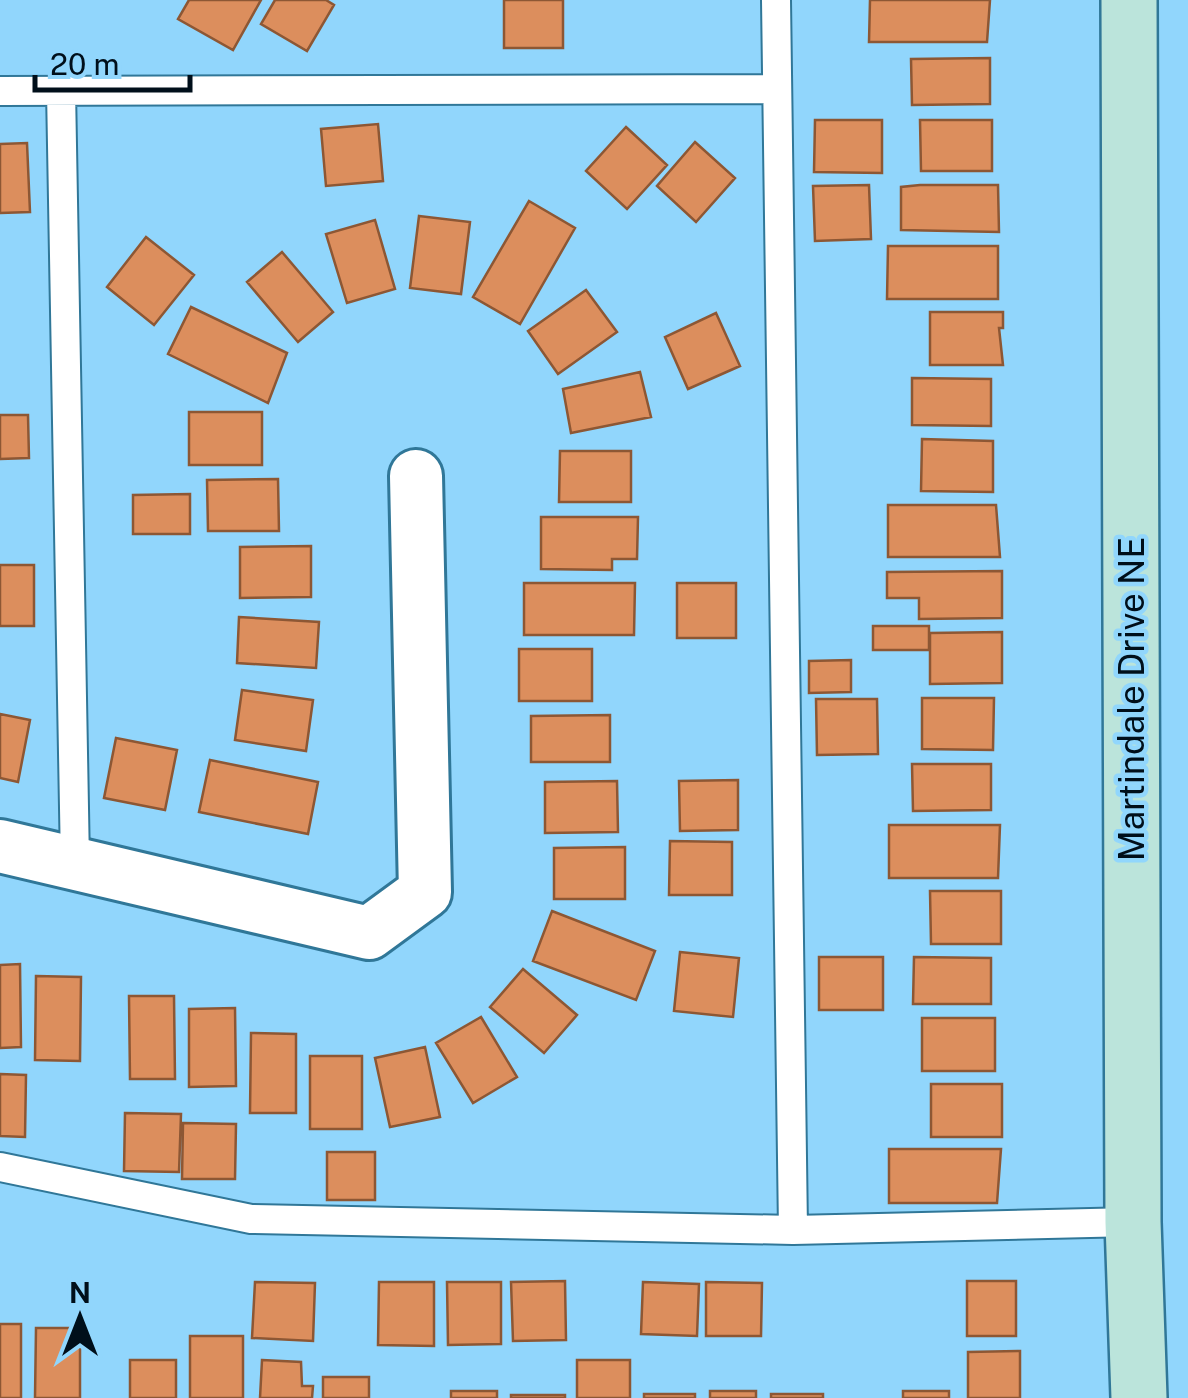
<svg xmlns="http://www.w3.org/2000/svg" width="1188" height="1398" font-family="'Public Sans',sans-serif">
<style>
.building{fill:#dc8e5d;stroke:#8d5734;stroke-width:2.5}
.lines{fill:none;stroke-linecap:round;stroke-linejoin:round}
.lane-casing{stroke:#307798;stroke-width:32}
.street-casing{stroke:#307798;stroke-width:58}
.secondary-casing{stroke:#307798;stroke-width:60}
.lane{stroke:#fff;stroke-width:28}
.street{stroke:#fff;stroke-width:52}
.secondary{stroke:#bbe4db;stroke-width:55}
.labels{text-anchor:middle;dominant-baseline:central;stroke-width:9;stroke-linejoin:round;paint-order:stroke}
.street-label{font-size:35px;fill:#000f1a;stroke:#91d6fc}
</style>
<rect width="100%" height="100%" fill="#91d6fc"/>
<path class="building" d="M 189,0 L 261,0 L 233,50 L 178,19 Z
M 275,0 L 326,0 L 334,5 L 307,51 L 261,24 Z
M 504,0 L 563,0 L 563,48 L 504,48 Z
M 870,0 L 990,0 L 987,42 L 869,42 Z
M 990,58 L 990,104 L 912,105 L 911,59 Z
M 815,120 L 882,120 L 882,173 L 814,172 Z
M 920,120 L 992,120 L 992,171 L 921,171 Z
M 378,124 L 383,181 L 326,186 L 321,129 Z
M 626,127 L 667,165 L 627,209 L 586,171 Z
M 695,142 L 735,178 L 696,222 L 657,186 Z
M 27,143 L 30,212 L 0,213 L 0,144 Z
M 869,185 L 871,239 L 815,241 L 813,186 Z
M 920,185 L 998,185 L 999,232 L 901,230 L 901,187 Z
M 529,201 L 575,228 L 520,324 L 473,297 Z
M 419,216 L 470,222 L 461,294 L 410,288 Z
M 375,220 L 395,289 L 347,303 L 326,234 Z
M 146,237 L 194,275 L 154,325 L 107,287 Z
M 888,246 L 998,246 L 998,299 L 887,299 Z
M 282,252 L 333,312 L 298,342 L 247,282 Z
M 586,290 L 617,332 L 558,374 L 528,331 Z
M 191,307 L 287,353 L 268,403 L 168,354 Z
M 930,312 L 1003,312 L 1003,328 L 999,328 L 1003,365 L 930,365 Z
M 716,313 L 740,366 L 688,389 L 665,337 Z
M 640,372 L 651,417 L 571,433 L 563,389 Z
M 912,378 L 991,379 L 991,426 L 912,425 Z
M 189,412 L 262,412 L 262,465 L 189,465 Z
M 0,415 L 28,415 L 29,458 L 0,459 Z
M 922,439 L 993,441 L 993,492 L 921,491 Z
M 560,451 L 631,451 L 631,502 L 559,502 Z
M 278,479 L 279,531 L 208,531 L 207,480 Z
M 190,494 L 190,534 L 133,534 L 133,495 Z
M 888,505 L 996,505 L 1000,557 L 888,557 Z
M 541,517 L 638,517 L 637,559 L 612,559 L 612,570 L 541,569 Z
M 311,546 L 311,597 L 240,598 L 240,547 Z
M 0,565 L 34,565 L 34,626 L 0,626 Z
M 1002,571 L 1002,618 L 919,619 L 919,598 L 887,598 L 887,572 Z
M 524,583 L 635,583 L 634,635 L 524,635 Z
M 677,583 L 736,583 L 736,638 L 677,638 Z
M 239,617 L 319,622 L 316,668 L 237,663 Z
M 873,626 L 929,626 L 929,650 L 873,650 Z
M 1002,632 L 1002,683 L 930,684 L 930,633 Z
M 519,649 L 592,649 L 592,701 L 519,701 Z
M 851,660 L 851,692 L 809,693 L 809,661 Z
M 242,690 L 313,700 L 306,751 L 235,740 Z
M 922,698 L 994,698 L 993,750 L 922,749 Z
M 816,699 L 877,699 L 878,754 L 817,755 Z
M 0,714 L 30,720 L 18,782 L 0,778 Z
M 610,715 L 610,762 L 531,762 L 531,716 Z
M 116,738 L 177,750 L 165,810 L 104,798 Z
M 210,760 L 318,782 L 308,834 L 199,812 Z
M 912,764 L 991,764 L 991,810 L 913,811 Z
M 738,780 L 738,830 L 680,831 L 679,781 Z
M 617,781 L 618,832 L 545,833 L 545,782 Z
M 889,825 L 1000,825 L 998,878 L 889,878 Z
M 670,841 L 732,842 L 732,895 L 669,895 Z
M 625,847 L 625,899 L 554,899 L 554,848 Z
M 930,891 L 1001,891 L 1001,944 L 931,944 Z
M 552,911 L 655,951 L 636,1000 L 533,961 Z
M 680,952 L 739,958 L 733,1017 L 674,1011 Z
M 819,957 L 883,957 L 883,1010 L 819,1010 Z
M 914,957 L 991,958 L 991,1004 L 913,1004 Z
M 20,964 L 21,1047 L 0,1048 L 0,965 Z
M 523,969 L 577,1015 L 544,1053 L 490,1007 Z
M 36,976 L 81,977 L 80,1061 L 35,1060 Z
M 129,996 L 174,996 L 175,1079 L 130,1079 Z
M 235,1008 L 236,1086 L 189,1087 L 189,1009 Z
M 481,1017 L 517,1077 L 473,1103 L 436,1043 Z
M 922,1018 L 995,1018 L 995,1071 L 922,1071 Z
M 251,1033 L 296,1034 L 296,1113 L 250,1113 Z
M 425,1047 L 440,1117 L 390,1127 L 375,1058 Z
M 310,1056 L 362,1056 L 362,1129 L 310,1129 Z
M 0,1074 L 26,1075 L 25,1137 L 0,1136 Z
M 931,1084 L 1002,1084 L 1002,1137 L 931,1137 Z
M 125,1113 L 181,1114 L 179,1172 L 124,1171 Z
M 183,1123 L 236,1124 L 235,1179 L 182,1179 Z
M 889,1149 L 1001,1149 L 997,1203 L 889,1203 Z
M 327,1152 L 375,1152 L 375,1200 L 327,1200 Z
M 565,1281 L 566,1340 L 513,1341 L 511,1282 Z
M 967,1281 L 1016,1281 L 1016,1336 L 967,1336 Z
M 255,1282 L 315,1283 L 313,1341 L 252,1338 Z
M 379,1282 L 434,1282 L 434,1346 L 378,1345 Z
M 447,1282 L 501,1282 L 501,1344 L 448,1345 Z
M 643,1282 L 699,1284 L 697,1336 L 641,1334 Z
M 706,1282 L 762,1283 L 761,1336 L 706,1336 Z
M 0,1324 L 21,1324 L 21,1398 L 0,1398 Z
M 36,1328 L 80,1328 L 80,1398 L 35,1398 Z
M 190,1336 L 243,1336 L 243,1398 L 190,1398 Z
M 1020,1351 L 1020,1398 L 968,1398 L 968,1352 Z
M 130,1360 L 176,1360 L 176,1398 L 130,1398 Z
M 262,1360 L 301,1362 L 302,1386 L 313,1386 L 312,1398 L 260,1398 Z
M 577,1360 L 630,1360 L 630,1398 L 577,1398 Z
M 323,1377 L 369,1377 L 369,1398 L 323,1398 Z
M 451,1391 L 497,1391 L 497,1398 L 451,1398 Z
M 710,1391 L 756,1391 L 756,1398 L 710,1398 Z
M 903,1391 L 949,1391 L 949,1398 L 903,1398 Z
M 644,1394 L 695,1394 L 695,1398 L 644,1398 Z
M 771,1394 L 823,1394 L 823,1398 L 771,1398 Z
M 511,1395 L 565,1395 L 565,1398 L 511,1398 Z"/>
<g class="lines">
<g class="lane-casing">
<path id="lane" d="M 776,0 L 793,1230
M 61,90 L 75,863
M 0,91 L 775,89
M 0,1167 L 251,1219 L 793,1230 L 1133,1222"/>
</g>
<g class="street-casing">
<path id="street" d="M 0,846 L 369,933 L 425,892 L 416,476"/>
</g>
<g class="secondary-casing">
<path id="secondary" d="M 1129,0 L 1133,1222 L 1139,1398"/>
</g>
<use href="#lane" class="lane"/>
<use href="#street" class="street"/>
<use href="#secondary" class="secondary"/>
</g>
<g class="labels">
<g class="street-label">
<text transform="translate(1131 699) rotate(-90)">Martindale Drive NE</text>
</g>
</g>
<g transform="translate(80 1318)" stroke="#91d6fc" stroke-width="8" paint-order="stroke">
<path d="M0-8L18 38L0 25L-18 38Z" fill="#000f1a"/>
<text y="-15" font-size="28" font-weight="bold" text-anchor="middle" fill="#000f1a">N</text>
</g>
<path d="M35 75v15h155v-15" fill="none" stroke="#000f1a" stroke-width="5"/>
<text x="50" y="75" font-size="30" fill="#000f1a" stroke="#91d6fc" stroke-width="8" paint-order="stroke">20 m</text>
</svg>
